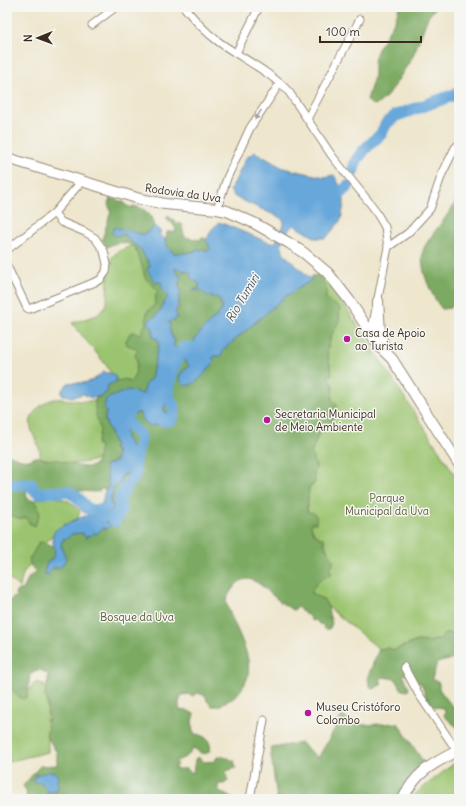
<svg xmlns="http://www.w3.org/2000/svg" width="466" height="806" font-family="Delius,sans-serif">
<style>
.green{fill:#9bc470;stroke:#6b7747}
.forest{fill:#7caa62;stroke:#5c6a40}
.water{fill:#67a7da;stroke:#51687c}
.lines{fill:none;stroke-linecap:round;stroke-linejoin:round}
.river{stroke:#67a7da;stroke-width:12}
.street-casing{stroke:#948876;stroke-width:9}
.secondary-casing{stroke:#948876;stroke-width:12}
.street{stroke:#fff;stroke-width:7}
.secondary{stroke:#fff;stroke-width:10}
.oneway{fill:#a79f9a}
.poi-dot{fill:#b5179e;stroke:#f6f6f2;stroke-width:1.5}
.labels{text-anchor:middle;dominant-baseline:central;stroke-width:3;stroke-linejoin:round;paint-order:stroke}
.street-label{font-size:11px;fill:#3b2a1e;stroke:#f6f6f2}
.poi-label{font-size:11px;fill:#3b2a1e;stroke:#f6f6f2;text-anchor:start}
.park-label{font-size:11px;fill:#585837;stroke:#f6f6f2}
.water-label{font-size:12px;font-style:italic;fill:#4a5660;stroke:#f6f6f2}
</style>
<rect width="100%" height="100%" fill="#f6f6f2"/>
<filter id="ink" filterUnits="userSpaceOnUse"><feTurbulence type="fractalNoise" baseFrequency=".025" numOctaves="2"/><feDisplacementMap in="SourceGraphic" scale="8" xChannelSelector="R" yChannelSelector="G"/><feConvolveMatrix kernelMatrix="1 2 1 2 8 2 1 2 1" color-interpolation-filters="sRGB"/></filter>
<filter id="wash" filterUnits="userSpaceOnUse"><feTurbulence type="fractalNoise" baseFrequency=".012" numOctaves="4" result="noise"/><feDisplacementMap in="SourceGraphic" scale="16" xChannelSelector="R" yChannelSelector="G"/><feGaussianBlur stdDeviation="0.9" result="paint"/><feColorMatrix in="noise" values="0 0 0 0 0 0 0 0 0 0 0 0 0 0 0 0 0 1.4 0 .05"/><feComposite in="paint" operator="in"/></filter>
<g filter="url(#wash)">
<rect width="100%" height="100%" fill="#eee6cd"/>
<path class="green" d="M 137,243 L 181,284 L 98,459 C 80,466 59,463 39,463 C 43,453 37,443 33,434 C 30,426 29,420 34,413 C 53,389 67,403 91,401 C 95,401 99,399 103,398 L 112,375 L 106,365 L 72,323 L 97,315 L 104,309 L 107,302 L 108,270 L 112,257 L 117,252 Z
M 319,273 L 329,284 L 337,294 L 459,481 L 459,631 L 455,631 L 440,639 L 429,642 L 417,641 L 394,650 L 387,648 L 379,649 L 328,607 L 324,600 L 311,593 C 315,583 320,578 331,575 C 329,568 330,559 328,553 C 327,548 325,546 325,540 C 318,538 314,533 311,526 L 312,523 L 309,513 L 307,511 L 309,487 L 315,483 L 311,453 L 314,443 L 319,433 L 330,425 L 337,408 L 336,404 L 332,400 L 333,385 L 327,375 L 332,375 L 327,350 L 340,309 L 326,300 L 323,282 L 317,275 Z
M 50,497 C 64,498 71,500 80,511 L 78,518 C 68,524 57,529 50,538 C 46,542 43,548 40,554 C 28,569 23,566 20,588 L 7,577 L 7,502 L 17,503 Z
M 7,635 L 24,696 L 32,686 L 37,682 L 44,685 L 47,694 L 48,752 L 7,762 Z
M 457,761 L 459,764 L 459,799 L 414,799 L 415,794 Z"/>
<path class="forest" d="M 399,7 L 436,7 L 428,17 L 413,56 L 393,88 L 386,97 L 378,104 L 372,105 L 367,100 L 374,77 L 374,61 L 377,51 L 395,20 Z
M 459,194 L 459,296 L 450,308 L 442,309 C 431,296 416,262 425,246 C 433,232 444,221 452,208 C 455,204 456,199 459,194 Z
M 114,199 L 125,203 L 125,205 L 132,208 L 133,206 C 139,207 147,210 151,217 C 152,220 152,222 155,226 C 145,235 143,236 130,231 L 121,234 L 125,234 L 141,250 L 150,265 L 152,277 L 162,283 L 164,292 L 168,296 L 168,298 L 158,314 L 153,318 L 153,337 L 158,339 L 159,343 L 151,379 L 144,385 L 145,388 L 143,394 L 128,390 L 106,411 L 105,420 L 115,445 L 113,449 L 117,453 L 116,461 L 105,465 L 109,488 L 105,489 L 100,489 L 100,491 C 92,494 78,488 69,492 C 59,488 49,493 43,489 L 40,492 L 33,489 L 32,487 L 29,487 L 26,492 L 27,498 L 37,503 L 40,513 L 35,526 L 29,523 L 26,517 L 20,519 L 8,514 L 7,454 L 21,459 L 31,460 L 32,458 C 38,455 40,458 46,459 C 50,460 55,459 59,460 C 67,462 89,472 95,464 C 98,459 99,452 100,446 L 97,445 L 100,430 C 97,419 93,408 96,398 L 102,396 L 108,390 L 107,387 L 110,383 L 125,379 L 130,382 C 136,377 136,368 137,360 C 134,356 135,354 138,350 L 136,348 L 127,345 L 126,341 L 130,333 L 134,332 L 142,334 L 142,328 L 145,326 L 147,312 L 155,304 L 156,294 L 158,290 L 145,278 L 143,269 L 135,247 C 123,241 119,241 107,247 L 102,240 L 111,211 L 108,204 L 109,200 Z
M 169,216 L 176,223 L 179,223 L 183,225 L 182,228 L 185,237 L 200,240 L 201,238 L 205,238 L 209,244 L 210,250 L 207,251 L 203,249 L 188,253 L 173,253 C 165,244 165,244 167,232 L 175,232 L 176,229 L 172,223 L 167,220 L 167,217 Z
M 175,268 L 182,269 L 183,271 L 188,271 L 198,282 L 200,287 L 192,291 L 201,290 L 219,298 L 222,307 L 221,312 L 203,329 L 195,339 L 190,351 L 185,351 L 184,359 L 189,366 L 183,371 L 215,361 L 211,358 L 215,356 L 218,356 L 223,350 L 286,296 L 311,280 L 312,276 L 317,275 C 326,285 327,287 326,300 L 340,308 L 339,321 L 330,338 L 327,350 L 332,375 L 328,376 L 333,385 L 332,400 L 336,404 L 337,408 L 330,425 L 319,433 L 311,453 L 313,457 L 313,461 L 316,465 L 316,469 L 314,471 L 315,483 L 309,487 L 307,510 L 309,513 L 312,512 C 317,515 317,518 316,523 L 312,523 L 311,526 L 313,532 L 320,538 L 324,538 L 325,547 L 333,559 L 333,565 L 329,567 L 331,570 L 331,575 C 321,578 315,583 311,593 L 324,600 L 328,607 L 329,614 L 332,623 L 330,628 L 326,630 L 323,628 L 324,625 L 319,624 L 316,620 L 311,621 L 311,618 L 297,607 L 294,610 C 266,599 249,553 226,600 C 231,626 261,661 243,687 C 240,691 235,698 230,700 C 225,702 224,702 220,706 L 212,706 L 207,701 L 206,696 L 198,693 L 192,696 L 188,694 L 182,695 L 179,702 L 179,709 L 183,711 L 185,709 L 194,714 C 192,721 191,727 194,734 C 214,734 215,758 201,753 C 198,752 196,749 193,748 C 190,757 182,758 175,762 L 177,764 L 175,767 L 175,769 C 179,770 182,768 186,769 C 189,770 190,772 193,773 L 195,759 L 198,757 L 204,762 L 216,761 L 216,758 L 223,756 L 225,758 L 229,758 L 231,760 L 234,760 L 236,768 L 226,771 L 228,781 L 224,784 L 218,784 L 218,790 L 233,799 L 27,799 L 26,790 L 23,786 L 40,766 L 57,765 L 57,753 L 46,735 L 48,729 L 46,720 L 50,719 C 46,713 48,706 47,699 L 45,697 L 47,684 L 48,682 L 48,674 L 40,670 L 34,671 L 30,675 L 27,697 L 23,699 C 20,697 14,694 13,691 C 5,679 12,662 9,649 L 7,649 L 7,609 L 9,601 L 16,596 L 15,593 L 18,590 L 23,590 L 29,577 L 36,572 L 31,566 L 29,560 L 39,542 L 47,543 L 55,547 C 55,555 53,559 47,563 L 44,574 L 52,568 L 56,569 C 59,561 66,553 61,545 C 64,533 73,534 83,533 L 84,536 L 87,536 L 104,528 L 107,529 C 106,515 101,517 114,507 L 114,505 L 112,506 C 111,503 111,490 114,486 C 116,485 119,484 121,483 L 120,478 L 123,475 L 127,474 L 135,460 L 132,459 L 132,455 L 134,452 L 130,447 L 125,433 C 130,424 126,409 140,414 L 145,423 L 169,415 L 168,413 L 164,411 L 164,407 L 171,396 L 165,388 L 164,385 L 171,372 L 178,351 L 173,346 L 175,342 L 169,329 L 170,325 L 168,323 L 169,320 L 175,317 L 175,312 L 179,308 L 180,274 L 176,272 Z
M 459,631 L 459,657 L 437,663 L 432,679 L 439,683 L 439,689 L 452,706 L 459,707 L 459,729 L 444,716 L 445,711 L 443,708 L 432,706 L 425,695 L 422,684 L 414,681 L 405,674 L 403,675 L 409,688 L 408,691 L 402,690 L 396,679 L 383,677 L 380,679 L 382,684 L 373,689 L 369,686 L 368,676 L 379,649 L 387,648 L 394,650 L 417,641 L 429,642 L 440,639 L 444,634 Z
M 342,716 L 363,725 L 398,723 L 426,766 C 413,773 403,785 399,799 L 277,799 L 270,748 L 301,743 L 318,758 Z"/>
<path class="water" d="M 255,152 L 283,168 L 324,177 L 334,175 L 340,186 L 344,196 L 344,204 L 341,220 L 326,238 L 316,238 L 294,225 L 290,228 L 281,244 L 284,254 L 312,280 L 286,296 L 223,350 L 222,356 L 215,356 L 212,358 L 215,361 C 207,370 198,385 185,386 L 181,382 L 179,377 L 183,371 L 189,366 L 181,356 L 182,352 L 190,351 L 195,339 L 203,329 L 221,312 L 222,307 L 219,298 L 207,296 L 201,290 L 193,291 L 193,289 L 197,289 L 200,287 L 198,282 L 194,281 L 190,277 L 191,274 L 188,271 L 183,271 L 181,269 L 175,268 L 176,272 L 181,277 L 178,285 L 181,292 C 177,298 180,306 175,312 L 177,317 L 174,321 L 171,320 L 168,323 L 171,325 L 169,329 L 173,339 L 175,340 L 173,346 L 178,348 L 178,351 L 179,351 L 164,385 C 165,391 172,394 172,402 L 167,402 L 164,407 L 164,411 L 168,413 L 169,416 L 167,417 L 167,421 L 162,424 L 149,426 L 143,420 L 141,419 L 140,413 L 136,413 L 135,415 L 132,414 L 129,418 L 130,423 L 125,433 L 126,435 L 126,439 L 130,443 L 130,447 L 133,449 L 134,453 L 132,455 L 132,459 L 135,460 L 136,463 L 131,468 L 133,468 L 133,471 L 123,475 L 122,477 L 120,478 L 121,483 L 114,486 L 113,491 L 112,492 L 113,495 L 111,495 L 111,504 L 112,506 L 114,505 L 114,507 L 109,513 L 107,513 L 104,518 L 106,523 L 110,523 L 110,526 L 107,529 L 104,528 L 101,529 L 97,534 L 93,533 L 92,535 L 87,536 L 86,539 L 83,533 C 76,534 71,532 68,538 L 63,539 L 61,545 L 66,559 L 61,567 L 52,568 L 48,575 L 44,574 L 47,563 C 63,553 48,543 54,532 C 56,527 82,517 88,515 C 90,515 92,516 94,516 C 102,509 103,499 105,489 L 109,488 L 105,465 L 111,464 L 116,461 L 117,453 L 116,450 L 113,449 L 115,445 L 105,420 L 106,411 L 104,409 L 106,399 L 128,390 L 143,394 L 145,388 L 144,385 L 151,379 L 159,343 L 157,339 L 153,337 L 153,328 L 149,325 L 149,320 C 157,316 163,310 164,302 L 168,298 C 167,294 162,291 161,286 L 162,283 L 160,282 L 156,283 C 152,279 151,275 147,270 L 150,265 L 141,250 L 126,237 L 125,234 L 115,236 L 112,233 L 113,229 L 115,227 C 120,229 126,230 131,231 C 144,236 146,235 155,226 L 161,232 L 159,235 L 165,239 L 166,245 L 173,253 L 188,253 L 203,249 L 207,251 L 210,250 L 209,244 L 206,241 L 212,229 L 219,222 L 270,243 L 276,242 L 284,222 L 281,218 L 235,197 L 230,191 L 246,158 Z
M 103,372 L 113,374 L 116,377 L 116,382 L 108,385 L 107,393 C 99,397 91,401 84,394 L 72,397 L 66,395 L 62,395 L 62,390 L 68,383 C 73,382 76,383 81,383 C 90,383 97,378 103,372 Z
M 51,771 L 52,773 L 55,771 L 58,778 L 57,782 L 58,787 L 56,791 L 54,790 L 47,793 L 47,790 L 41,782 L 33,782 L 33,780 L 36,777 L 36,774 C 40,775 46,772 51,771 Z"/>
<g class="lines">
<path class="river" d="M 353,171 L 356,161 L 364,150 L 381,134 L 386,124 L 395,116 L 459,93
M 331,202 L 348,186
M 153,414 L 158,416 L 163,421 L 171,420 C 180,406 169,405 168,392 C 167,383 178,355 183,348 L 199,347 L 206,344
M 7,485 L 31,484 L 33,489 L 38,493 L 67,491 L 76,496 L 87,508 L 91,510 L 100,510 L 115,521 L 120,512 L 120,498 L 129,482 L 133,479 L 135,470 L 134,462 L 141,439 C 140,436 138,433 136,431 C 128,424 122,421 130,410"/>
</g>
</g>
<g filter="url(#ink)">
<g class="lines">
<g class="street-casing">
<path id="street" d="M 184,7 C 195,20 205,32 219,42 C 243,59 269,71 289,92 L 332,156 L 373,207 L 385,227 L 388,247 L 371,334
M 92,25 L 116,7
M 236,53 L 259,7
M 307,119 L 360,19
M 217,209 L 227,178 L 250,128 L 280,83
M 388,247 L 408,233 L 430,209 L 442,174 L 455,148 L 459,144
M 7,250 L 54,213
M 7,266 L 27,308 L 29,309 L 100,280 L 106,272 L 107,264 L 104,251 L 95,238 L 85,232 L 61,222 L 54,213 L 82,181
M 404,667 L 418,693 L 459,754
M 250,799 L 264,720"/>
</g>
<g class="secondary-casing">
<path id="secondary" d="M 7,158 L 140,199 L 165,204 L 217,209 L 227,211 L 254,223 L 289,243 L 304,253 L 328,273 L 349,300 L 379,346 L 392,359 L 459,464
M 378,301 L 380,332 L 384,348
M 403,799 C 415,772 434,763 459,750"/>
</g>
<use href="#street" class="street"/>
<use href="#secondary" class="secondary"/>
</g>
<defs><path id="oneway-solid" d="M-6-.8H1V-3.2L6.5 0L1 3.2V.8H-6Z"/></defs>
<use class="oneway" href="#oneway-solid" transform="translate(258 115) rotate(124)"/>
</g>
<g class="poi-dot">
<circle cx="347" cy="339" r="4"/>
<circle cx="267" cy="420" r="4"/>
<circle cx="308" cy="713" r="4"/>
</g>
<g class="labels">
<g class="street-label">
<text transform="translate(183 193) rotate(8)">Rodovia da Uva</text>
</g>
<g class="poi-label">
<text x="355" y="333">Casa de Apoio<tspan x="355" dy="13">ao Turista</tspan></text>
<text x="275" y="414">Secretaria Municipal<tspan x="275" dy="13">de Meio Ambiente</tspan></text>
<text x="316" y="707">Museu Cristóforo<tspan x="316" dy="13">Colombo</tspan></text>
</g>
<g class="park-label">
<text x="387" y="498">Parque<tspan x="387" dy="13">Municipal da Uva</tspan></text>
<text x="137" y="617">Bosque da Uva</text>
</g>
<g class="water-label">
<text transform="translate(242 298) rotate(-59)">Rio Tumiri</text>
</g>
</g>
<rect width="466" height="806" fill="none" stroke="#f6f6f2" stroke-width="24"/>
<g transform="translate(38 38) rotate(269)" stroke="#f6f6f2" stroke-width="3" paint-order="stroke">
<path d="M0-3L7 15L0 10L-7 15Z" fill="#3b2a1e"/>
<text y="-6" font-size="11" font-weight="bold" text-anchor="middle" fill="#3b2a1e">N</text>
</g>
<path d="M320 36v6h101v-6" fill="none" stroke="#3b2a1e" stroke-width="2"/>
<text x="326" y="36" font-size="12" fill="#3b2a1e" stroke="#f6f6f2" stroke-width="3" paint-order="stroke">100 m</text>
</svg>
